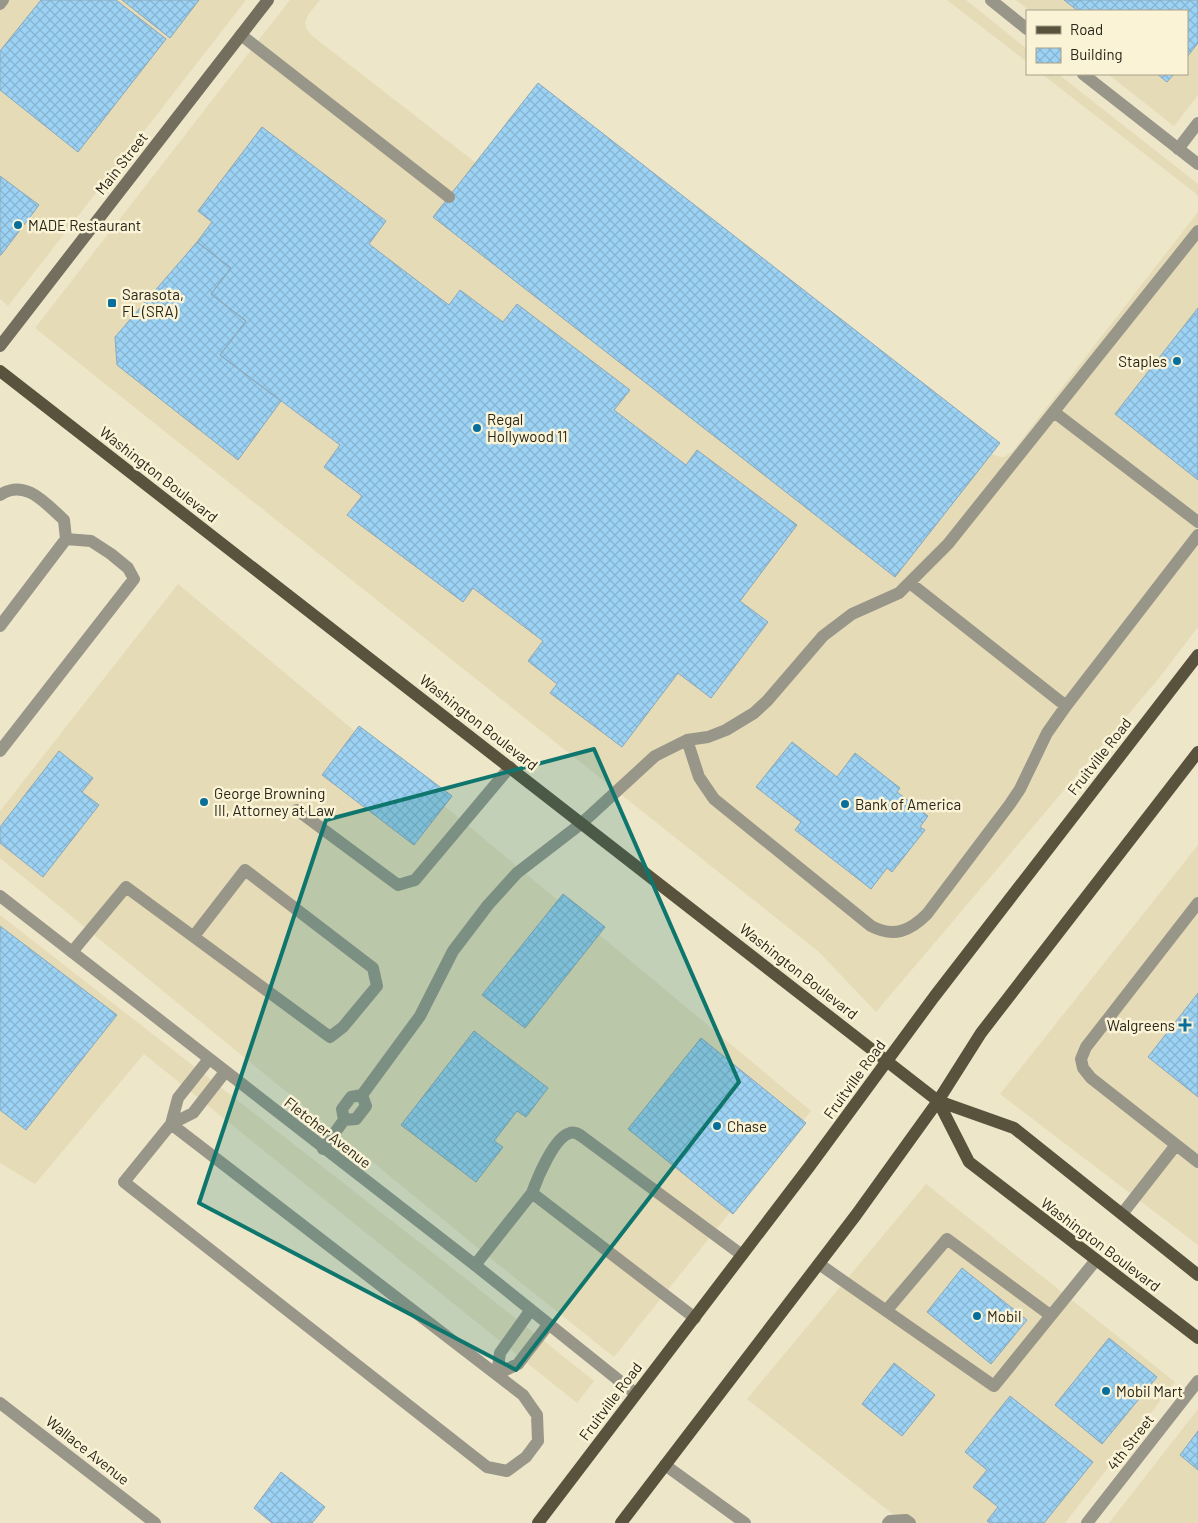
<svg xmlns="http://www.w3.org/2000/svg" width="1198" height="1523" font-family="Barlow,sans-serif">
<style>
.built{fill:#e5dbb7}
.building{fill:url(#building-cross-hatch);stroke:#8ba7b8}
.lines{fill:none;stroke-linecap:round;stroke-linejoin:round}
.lane{stroke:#989589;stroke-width:12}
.street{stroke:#989589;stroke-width:12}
.secondary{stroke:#736e5d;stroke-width:12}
.primary{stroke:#59533e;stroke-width:12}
.marked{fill:#0f766e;fill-opacity:0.2;stroke:#0f766e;stroke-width:4;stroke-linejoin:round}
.poi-dot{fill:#076f9c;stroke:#fbf3d6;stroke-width:2}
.labels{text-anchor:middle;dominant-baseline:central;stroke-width:5;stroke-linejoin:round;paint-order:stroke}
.street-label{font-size:15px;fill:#28251a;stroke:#fbf3d6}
.poi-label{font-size:15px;fill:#28251a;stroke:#fbf3d6;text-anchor:start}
</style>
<defs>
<pattern id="building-cross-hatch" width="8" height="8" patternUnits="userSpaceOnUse" patternTransform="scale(1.25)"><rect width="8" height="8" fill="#9cd2f3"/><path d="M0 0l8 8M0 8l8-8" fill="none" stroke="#86b4d0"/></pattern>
</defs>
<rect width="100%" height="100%" fill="#eee6c9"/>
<path class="built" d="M 0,0 L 246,0 L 8,306 L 0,299 Z
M 290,0 L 320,0 L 308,15 L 305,23 L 306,28 L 311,35 L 480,166 L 541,102 L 992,454 L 1000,457 L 1004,457 L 1012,452 L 1198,212 L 1198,627 L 1159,678 L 876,1012 L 819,952 L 35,328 Z
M 947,0 L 966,0 L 1027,49 L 1027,62 Z
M 1016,0 L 1198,0 L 1198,95 L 1174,126 L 1108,74 L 1187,74 L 1187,11 L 1030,11 Z
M 1042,74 L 1058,74 L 1198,184 L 1198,197 L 1195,193 Z
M 178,584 L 811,1111 L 614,1357 L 484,1253 L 0,858 L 0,811 Z
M 1198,845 L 1198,1245 L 1000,1094 Z
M 0,915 L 465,1278 L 594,1381 L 577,1403 L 144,1054 L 35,1184 L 0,1163 Z
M 926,1184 L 1175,1382 L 1065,1523 L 904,1523 L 747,1399 Z
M 1198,1409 L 1198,1523 L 1109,1523 Z"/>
<path class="building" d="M 41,0 L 116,0 L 166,39 L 78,152 L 0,90 L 0,51 Z
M 122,0 L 199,0 L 170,38 Z
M 1064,0 L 1198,0 L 1198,43 L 1187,57 L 1187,11 L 1078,11 Z
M 1157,74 L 1174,74 L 1167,82 Z
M 538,83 L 1000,443 L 895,577 L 433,217 Z
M 262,127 L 386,221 L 369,244 L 449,305 L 460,290 L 503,322 L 517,304 L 630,390 L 614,410 L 686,465 L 697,450 L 797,525 L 740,601 L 768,622 L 711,698 L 678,673 L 622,747 L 550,693 L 557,684 L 528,661 L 543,641 L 473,588 L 463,602 L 347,515 L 362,496 L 324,467 L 340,445 L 220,355 L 246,321 L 211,294 L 231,268 L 197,242 L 212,222 L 198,211 Z
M 0,176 L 39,205 L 1,255 L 0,255 Z
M 197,242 L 231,268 L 211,294 L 246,321 L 220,355 L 281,401 L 238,460 L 117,365 L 115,337 Z
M 1198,308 L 1198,480 L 1115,414 Z
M 359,726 L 452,796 L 414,845 L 322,775 Z
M 792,742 L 837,777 L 855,753 L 900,788 L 897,792 L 928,816 L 920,827 L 925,830 L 892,872 L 887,868 L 871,889 L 795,830 L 801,822 L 756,787 Z
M 59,751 L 93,778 L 82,792 L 99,805 L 43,877 L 0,843 L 0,827 Z
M 563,894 L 605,927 L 525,1028 L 482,995 Z
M 0,926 L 117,1015 L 26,1130 L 0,1110 Z
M 1198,993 L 1198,1097 L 1148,1057 Z
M 474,1031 L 548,1088 L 526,1117 L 517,1111 L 494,1141 L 503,1147 L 476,1182 L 401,1125 Z
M 701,1038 L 806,1123 L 733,1214 L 628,1129 Z
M 962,1268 L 1027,1320 L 991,1364 L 927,1312 Z
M 1109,1338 L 1157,1377 L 1102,1444 L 1055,1405 Z
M 894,1363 L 935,1395 L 902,1436 L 862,1404 Z
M 1010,1396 L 1093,1462 L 1044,1523 L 990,1523 L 987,1521 L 998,1507 L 973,1487 L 987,1470 L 965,1452 Z
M 1198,1431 L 1198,1470 L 1180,1455 Z
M 281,1472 L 325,1507 L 312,1523 L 272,1523 L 254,1508 Z"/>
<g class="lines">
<path class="lane" d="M 0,4 L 3,0
M 241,35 L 449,197
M 1054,412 L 1198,522
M 0,495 C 26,478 46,504 64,520 L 66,539 L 0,626
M 910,583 L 1066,706
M 687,740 L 699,777 L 714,799 L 871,926 C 894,938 910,931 927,914 L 1010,804 L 1020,789 L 1047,733 L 1066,706 L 1198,535
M 0,751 L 134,579 L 128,568 L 111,554 L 91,541 L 66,539
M 297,810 L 398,885 L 415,880 L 510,767
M 1198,903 L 1086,1047 L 1081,1059 L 1083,1068 L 1091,1078 L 1198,1162
M 72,952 L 126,887 L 330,1037 L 343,1027 L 377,986 L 373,968 L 245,870 L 194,936
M 362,1095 L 420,1016 L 453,951 L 488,905 L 517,873 L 582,823 L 655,756 L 687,740 L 708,737 L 726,730 L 754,713 L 767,701 L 823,636 L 852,614 L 899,593 L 948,544 L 1198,231
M 171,1124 L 523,1395 L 537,1415 L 538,1441 L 526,1457 L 507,1471 L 487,1467 L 124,1182 Z
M 171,1124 L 178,1098 L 209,1059
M 171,1124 L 193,1113 L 225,1072
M 323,1149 L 344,1120 L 342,1109 L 351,1097 L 362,1095 L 366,1106 L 356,1119 L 344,1120
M 532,1193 L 695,1318
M 1122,1214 L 1176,1145
M 819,1264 L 994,1386 L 1096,1260
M 475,1265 L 532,1193 C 537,1179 554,1137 570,1133 C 575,1131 580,1135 584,1138 L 742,1255
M 886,1311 L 947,1239 L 1050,1315
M 497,1374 L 500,1353 L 530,1311
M 497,1374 L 518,1364 L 548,1325
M 665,1465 L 745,1523
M 888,1523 L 890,1521 L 906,1520 L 910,1523"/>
<path class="street" d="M 991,0 L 1027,29
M 1083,74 L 1198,164
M 1178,149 L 1198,123
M 0,896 L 475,1265 L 636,1394
M 0,1403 L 155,1523
M 1087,1523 L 1198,1381"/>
<path class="secondary" d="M 0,346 L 268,0"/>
<path class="primary" d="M 0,371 L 938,1101 L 1014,1128 L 1198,1275
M 938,1101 L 969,1162 L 1198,1338
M 538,1523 L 809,1167 L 934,997 L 1198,655
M 621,1523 L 856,1215 L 938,1101 L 981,1033 L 1198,752"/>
</g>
<path class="marked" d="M 594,749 L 739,1082 L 516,1370 L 199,1203 L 326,820 Z"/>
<g class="poi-dot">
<circle cx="18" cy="225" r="5"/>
<rect x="107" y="298" width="10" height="10" rx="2.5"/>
<circle cx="1177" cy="361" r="5"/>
<circle cx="477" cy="428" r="5"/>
<circle cx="204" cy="802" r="5"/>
<circle cx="845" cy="804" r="5"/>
<path d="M1182.5 1017.5h5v5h5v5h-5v5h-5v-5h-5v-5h5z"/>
<circle cx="717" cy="1126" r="5"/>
<circle cx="977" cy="1316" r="5"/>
<circle cx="1106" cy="1391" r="5"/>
</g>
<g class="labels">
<g class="street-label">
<text transform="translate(121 163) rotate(-52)">Main Street</text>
<text transform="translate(159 474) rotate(38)">Washington Boulevard</text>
<text transform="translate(479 722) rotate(38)">Washington Boulevard</text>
<text transform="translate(1099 756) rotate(-52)">Fruitville Road</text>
<text transform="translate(799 971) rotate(38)">Washington Boulevard</text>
<text transform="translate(854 1079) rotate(-54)">Fruitville Road</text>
<text transform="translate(328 1132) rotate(38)">Fletcher Avenue</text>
<text transform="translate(1101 1244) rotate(37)">Washington Boulevard</text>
<text transform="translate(610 1401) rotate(-53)">Fruitville Road</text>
<text transform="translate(1130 1442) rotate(-52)">4th Street</text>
<text transform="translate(88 1450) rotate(38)">Wallace Avenue</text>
</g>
<g class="poi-label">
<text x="28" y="225">MADE Restaurant</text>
<text x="122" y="294">Sarasota,<tspan x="122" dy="17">FL (SRA)</tspan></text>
<text x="1167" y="361" text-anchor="end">Staples</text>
<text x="487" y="419">Regal<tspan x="487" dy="17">Hollywood 11</tspan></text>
<text x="214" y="793">George Browning<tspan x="214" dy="17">III, Attorney at Law</tspan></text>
<text x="855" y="804">Bank of America</text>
<text x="1175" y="1025" text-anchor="end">Walgreens</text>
<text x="727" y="1126">Chase</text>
<text x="987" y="1316">Mobil</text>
<text x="1116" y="1391">Mobil Mart</text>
</g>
</g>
<rect x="1026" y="10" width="162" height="65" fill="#fbf3d6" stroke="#a7a18b"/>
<rect x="1036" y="26" width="25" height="8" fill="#59533e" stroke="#a7a18b"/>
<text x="1070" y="35" font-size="15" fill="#28251a">Road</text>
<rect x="1036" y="48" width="25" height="15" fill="url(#building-cross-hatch)" stroke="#a7a18b"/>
<text x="1070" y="60" font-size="15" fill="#28251a">Building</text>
</svg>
